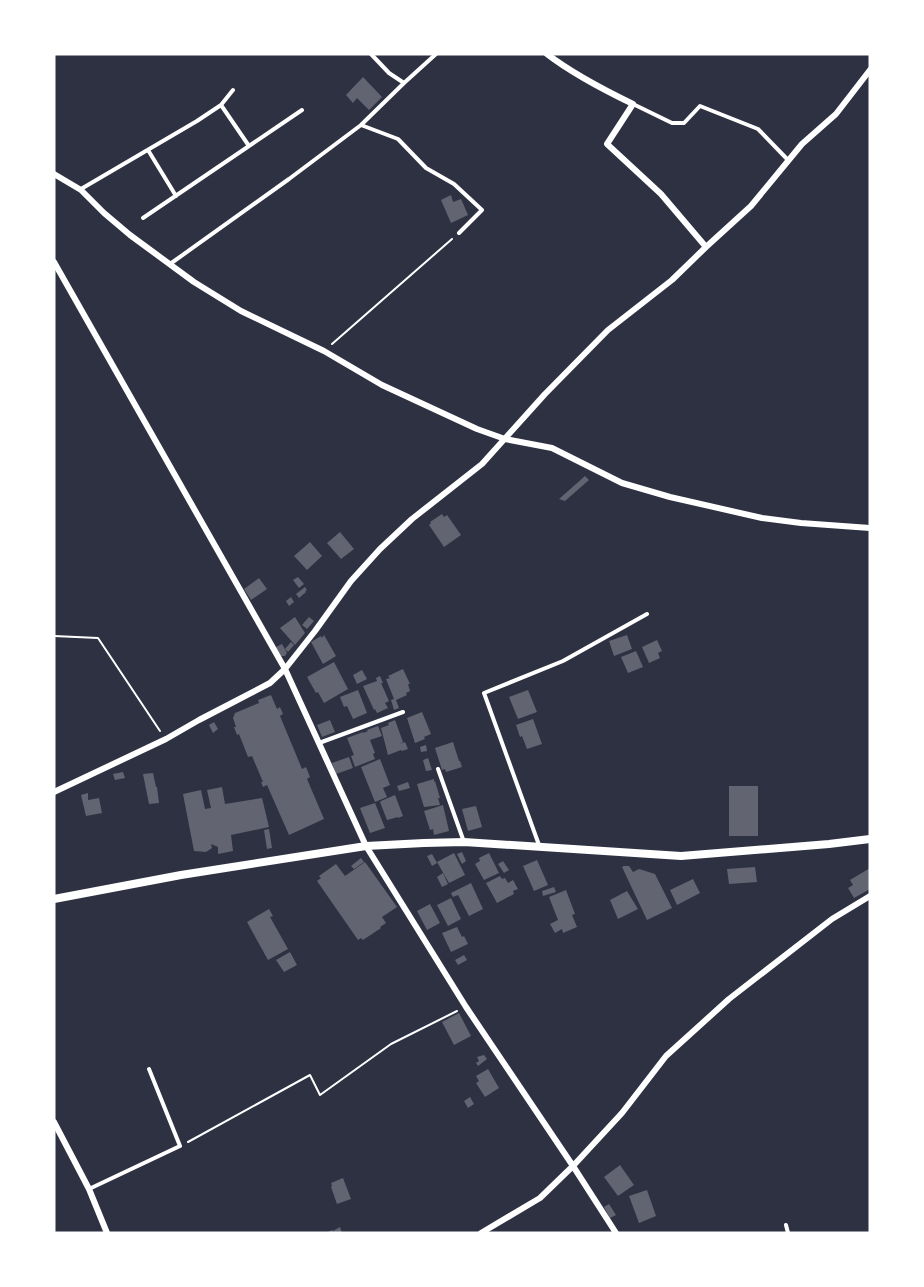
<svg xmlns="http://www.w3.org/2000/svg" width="924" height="1287" font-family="Commissioner,sans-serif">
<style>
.building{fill:#626471}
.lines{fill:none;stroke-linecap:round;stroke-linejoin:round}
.path{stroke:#fff;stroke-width:2}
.service{stroke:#fff;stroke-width:4}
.minor{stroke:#fff;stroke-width:6}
.tertiary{stroke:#fff;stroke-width:8}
</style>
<rect width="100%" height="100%" fill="#2d3142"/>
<path class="building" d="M 363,77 L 382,97 L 369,110 L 357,98 L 353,103 L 346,95 Z
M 451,195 L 453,202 L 461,199 L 468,215 L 451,223 L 441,200 Z
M 585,476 L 589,480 L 565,501 L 559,499 Z
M 442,514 L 444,517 L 447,515 L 461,535 L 444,547 L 429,525 L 431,523 L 430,522 Z
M 340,532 L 354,549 L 341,559 L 327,543 Z
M 310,542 L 322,556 L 307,570 L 294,556 Z
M 298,577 L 304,584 L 299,588 L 293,580 Z
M 259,578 L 267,589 L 251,600 L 244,589 Z
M 305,587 L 307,590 L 305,591 L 306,592 L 299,598 L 296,594 Z
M 291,597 L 294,602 L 289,606 L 286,601 Z
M 295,617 L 305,633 L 295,645 L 280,628 Z
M 309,617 L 314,621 L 307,629 L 302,625 Z
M 324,635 L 336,656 L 323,664 L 311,642 L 321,636 L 322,638 Z
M 627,635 L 632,649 L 614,656 L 609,641 Z
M 657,640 L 662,651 L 658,653 L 660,658 L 649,663 L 642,647 Z
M 291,642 L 294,645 L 288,652 L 285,649 Z
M 282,644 L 287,653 L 285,656 L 281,656 L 276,647 Z
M 636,651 L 643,667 L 628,673 L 621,657 Z
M 334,662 L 348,689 L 324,703 L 318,692 L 316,693 L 307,677 Z
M 403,669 L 410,684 L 408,684 L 410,691 L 406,693 L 407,695 L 396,700 L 399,708 L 394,710 L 391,700 L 394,699 L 386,679 L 390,678 L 388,676 Z
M 362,670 L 367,679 L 357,684 L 353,675 Z
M 380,676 L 383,683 L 381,683 L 389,701 L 385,703 L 388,708 L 377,713 L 375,709 L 374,710 L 363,686 L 377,681 L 376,678 Z
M 358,690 L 367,713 L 353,719 L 347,706 L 344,707 L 340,697 Z
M 528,690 L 537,712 L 518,719 L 509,697 Z
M 271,695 L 277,709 L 280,707 L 283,714 L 280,716 L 302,769 L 306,767 L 310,777 L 307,779 L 324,819 L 289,835 L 267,785 L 263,787 L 261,782 L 263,782 L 252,756 L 248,757 L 239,734 L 237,735 L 234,727 L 236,727 L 233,718 L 235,713 L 259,703 L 258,700 Z
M 422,712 L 431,734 L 424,737 L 425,739 L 415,743 L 407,718 Z
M 533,719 L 542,744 L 527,749 L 522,736 L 520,737 L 516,725 Z
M 330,720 L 335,732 L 322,737 L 317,725 Z
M 395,720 L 403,742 L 399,744 L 405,742 L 408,749 L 402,751 L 401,750 L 388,755 L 381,728 L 389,725 L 388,723 Z
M 214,722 L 218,729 L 213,733 L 209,725 Z
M 378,726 L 382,736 L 370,740 L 375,753 L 373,754 L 375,759 L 355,767 L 351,756 L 354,755 L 347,738 L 363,732 L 363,733 L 368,731 L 367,730 Z
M 453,742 L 459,761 L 460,761 L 462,767 L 446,772 L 445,769 L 442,770 L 435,748 Z
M 426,745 L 427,751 L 421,752 L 420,747 Z
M 349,757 L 353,768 L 336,774 L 332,763 Z
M 428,758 L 432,770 L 426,771 L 423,760 Z
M 380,759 L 390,785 L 383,788 L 387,797 L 375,802 L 361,767 Z
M 123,772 L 125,778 L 115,780 L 113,774 Z
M 153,773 L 156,787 L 157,787 L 159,803 L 149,804 L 143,774 Z
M 434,779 L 434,782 L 435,781 L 440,798 L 438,798 L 440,805 L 424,807 L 417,784 Z
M 408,782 L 410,788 L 399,791 L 397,786 Z
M 729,786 L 758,786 L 758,836 L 729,836 Z
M 222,787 L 225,804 L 262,798 L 269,827 L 231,835 L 233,851 L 218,854 L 218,847 L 211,844 L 212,848 L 206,852 L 194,851 L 183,794 L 201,790 L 205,809 L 211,808 L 207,790 Z
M 88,793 L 88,800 L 99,798 L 102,813 L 86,816 L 81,795 Z
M 395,795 L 403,816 L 398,818 L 398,817 L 387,820 L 380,802 L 381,801 Z
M 375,803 L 385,828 L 370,833 L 360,808 Z
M 443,805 L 449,831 L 434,835 L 433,829 L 430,830 L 424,811 Z
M 476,806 L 482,827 L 468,831 L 462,809 Z
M 269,829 L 272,848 L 267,849 L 264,830 Z
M 462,852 L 466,861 L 462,864 L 457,854 Z
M 454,853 L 465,875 L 449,883 L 437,862 Z
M 489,853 L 499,873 L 484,880 L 475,864 L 480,861 L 479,858 Z
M 432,854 L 437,863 L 432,866 L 427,856 Z
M 361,858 L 364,862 L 354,869 L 351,866 Z
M 537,860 L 548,885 L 534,891 L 523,866 Z
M 503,861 L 509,870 L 504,873 L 498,864 Z
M 365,862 L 397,907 L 382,917 L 386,923 L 380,927 L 381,928 L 363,940 L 361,938 L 358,940 L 317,881 L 321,878 L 319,876 L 336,864 L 345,876 Z
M 624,866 L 629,866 L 633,872 L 639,869 L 655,874 L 672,908 L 647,920 L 622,867 Z
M 755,867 L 757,882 L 729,884 L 727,869 Z
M 870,868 L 870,889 L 854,898 L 848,888 L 853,885 L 850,880 Z
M 443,873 L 448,884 L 442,887 L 437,877 Z
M 500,876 L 502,879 L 505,878 L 508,883 L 513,880 L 518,889 L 513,891 L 514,894 L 497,903 L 486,883 Z
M 693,879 L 700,893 L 677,905 L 670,890 Z
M 471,883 L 483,909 L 469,916 L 458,895 L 453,897 L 451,893 Z
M 554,887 L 556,892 L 543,896 L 542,891 Z
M 566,890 L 575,914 L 572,915 L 577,927 L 563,933 L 562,929 L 555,933 L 550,924 L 558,920 L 549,897 Z
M 627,891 L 638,909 L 618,919 L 610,900 Z
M 451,898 L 461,919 L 448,926 L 437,905 Z
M 430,904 L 440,923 L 427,930 L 417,911 Z
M 269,909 L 273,916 L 270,917 L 288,949 L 268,960 L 247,922 Z
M 457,927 L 462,937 L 464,936 L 468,944 L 451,952 L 442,933 Z
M 290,952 L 297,965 L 284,972 L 276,960 Z
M 464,955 L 467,960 L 458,965 L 455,960 Z
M 459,1013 L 471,1036 L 454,1045 L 442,1022 Z
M 484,1055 L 487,1059 L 478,1066 L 476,1063 L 479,1061 L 477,1057 Z
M 488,1069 L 499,1088 L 485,1097 L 476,1083 L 479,1081 L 476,1076 Z
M 470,1097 L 474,1104 L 468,1108 L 464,1101 Z
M 620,1165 L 634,1185 L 618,1196 L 604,1177 Z
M 343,1178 L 351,1199 L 337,1204 L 331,1187 L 332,1186 L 331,1183 Z
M 647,1190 L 656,1216 L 639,1223 L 629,1196 Z
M 609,1204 L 616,1215 L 610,1218 L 604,1207 Z
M 340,1227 L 342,1233 L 326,1233 L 332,1230 L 333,1231 Z"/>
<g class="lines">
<path class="path" d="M 332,344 L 452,239
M 54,636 L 98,638 L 160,731
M 188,1142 L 310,1075 L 320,1095 L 391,1044 L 457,1011"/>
<path class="service" d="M 371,54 L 389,73 L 404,83
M 633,104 L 672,123 L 684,123 L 700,106 L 758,129 L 788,160
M 221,105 L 249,146
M 361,125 L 398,139 L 426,168 L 454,184 L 482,210 L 459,233
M 148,150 L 176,196
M 81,189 L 197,121 L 221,105 L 233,90
M 143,218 L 302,110
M 170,264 L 289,179 L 361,125 L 404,83 L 436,54
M 319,743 L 403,712
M 438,769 L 464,842
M 539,845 L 484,693 L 563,661 L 647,614
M 89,1189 L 180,1146 L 149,1069
M 786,1225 L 788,1233"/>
<path class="minor" d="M 547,54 C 573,74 604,90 633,104 L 607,144 L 661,194 L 706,247
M 54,174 L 81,190 L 104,213 L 130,235 L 194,282 L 241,311 L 324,351 L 382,385 L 477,429 L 505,439 L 552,448 L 622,483 L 670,497 L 762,518 L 801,523 L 870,528
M 54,262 L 285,669 L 366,846 L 466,1007 L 573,1166 L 616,1233
M 54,792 L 166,739 L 199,720 L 270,683 L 285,669 L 315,631 L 351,581 L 380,549 L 412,519 L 482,464 L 545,394 L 608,330 L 672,280 L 706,247 L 751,206 L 802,144 L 836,114 L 870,70
M 54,1122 L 89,1189 L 107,1233
M 481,1233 L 540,1198 L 573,1166 L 622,1113 L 666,1056 L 729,999 L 832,919 L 870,896"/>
<path class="tertiary" d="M 54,899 L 181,875 L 366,846 L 424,843 L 464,842 L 681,856 L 829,844 L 870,839"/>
</g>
<rect width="924" height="1287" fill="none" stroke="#ffffff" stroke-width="111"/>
</svg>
